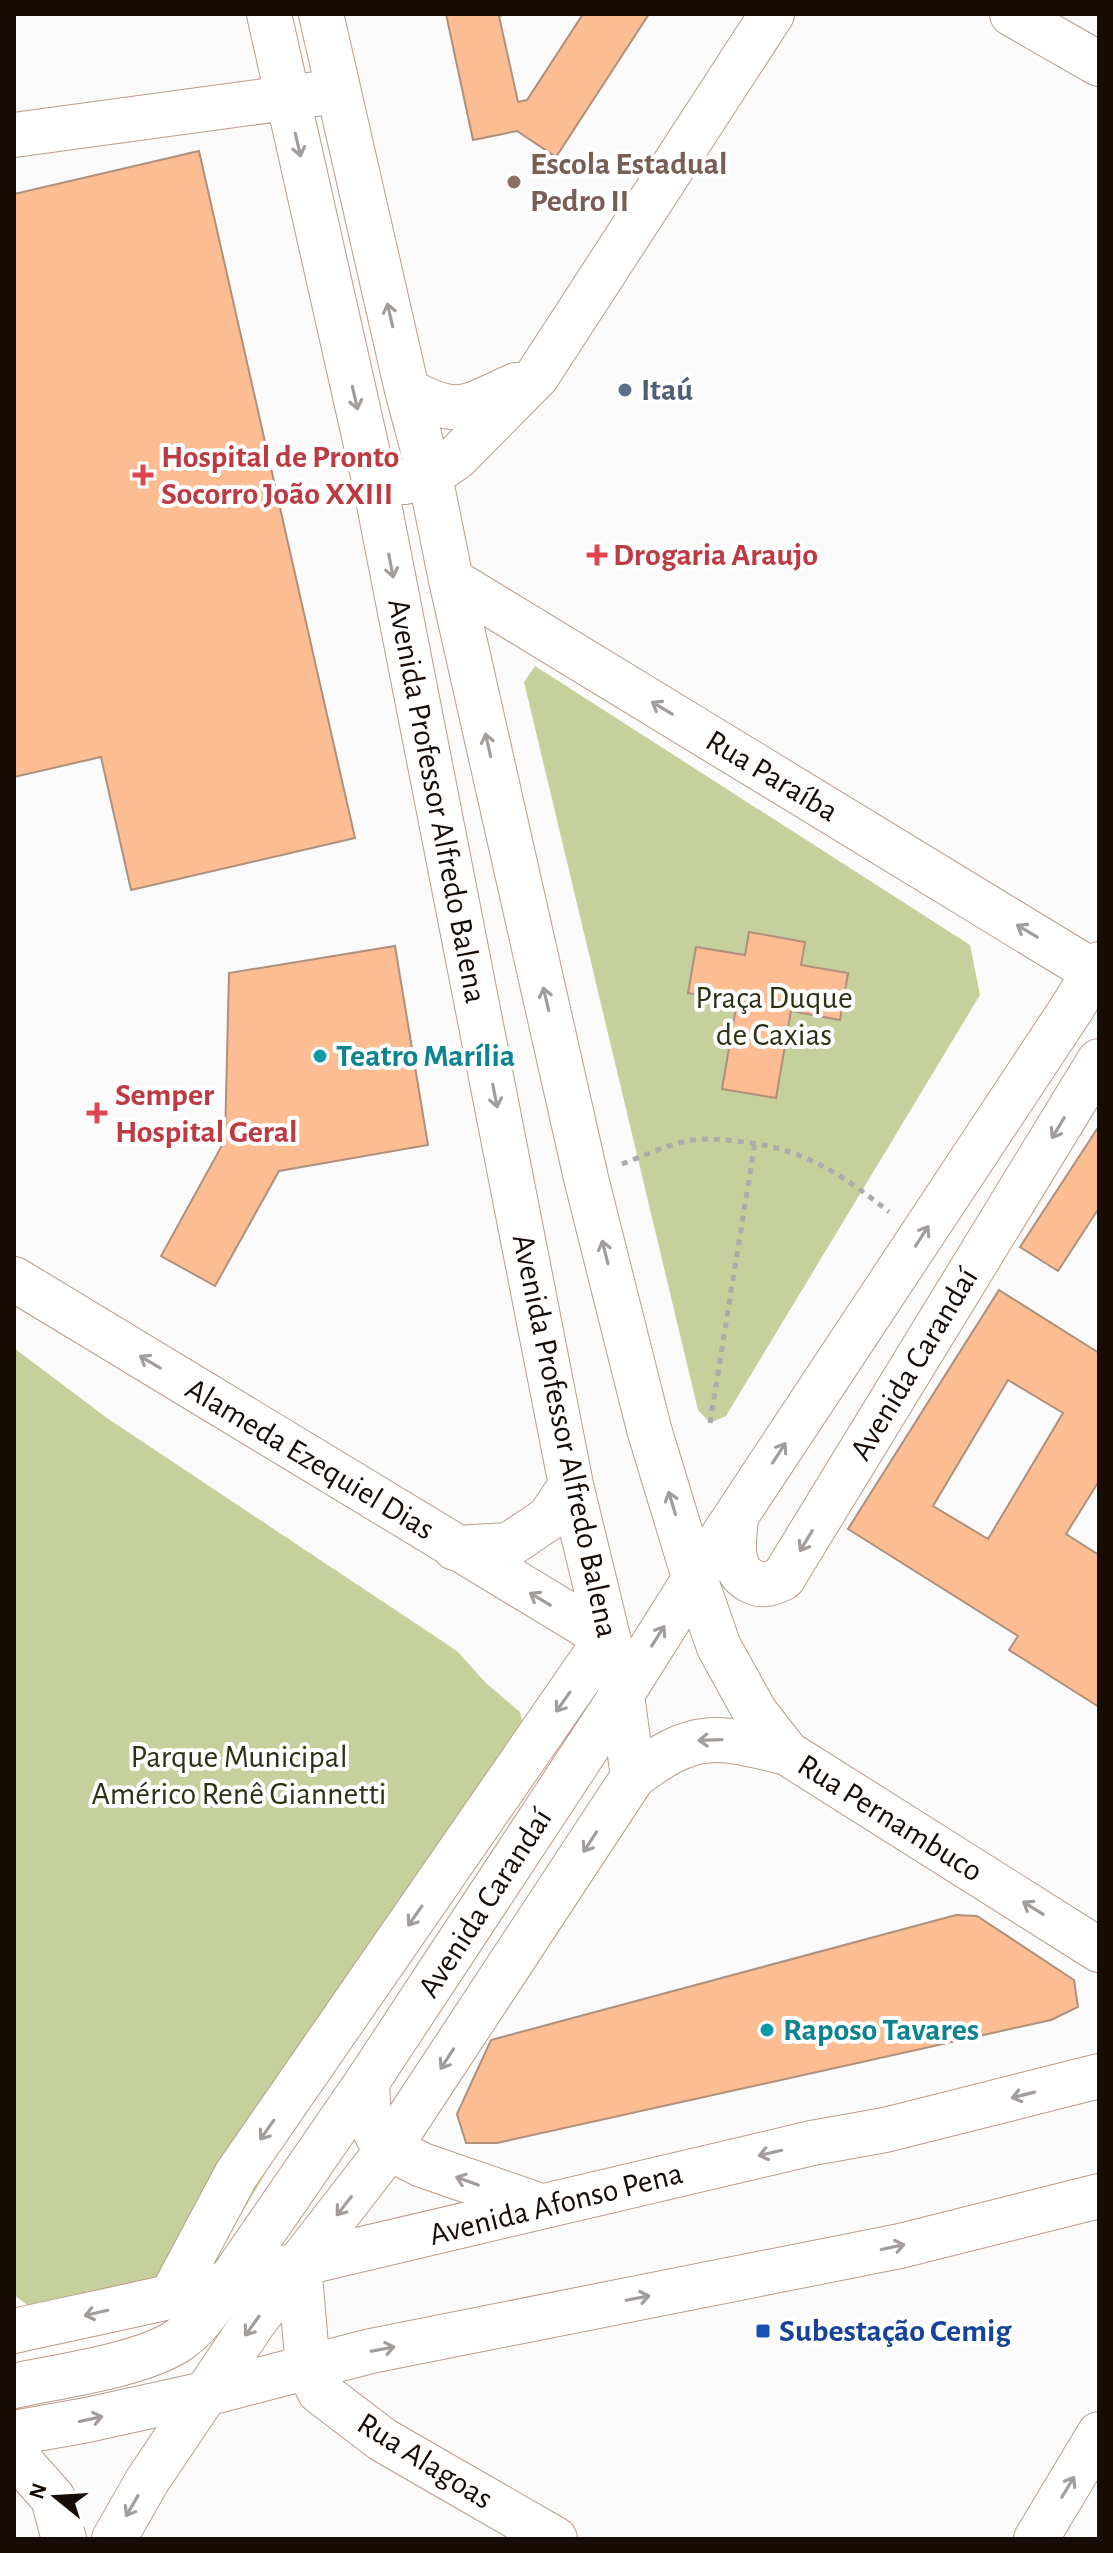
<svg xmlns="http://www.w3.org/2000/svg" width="1113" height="2553" font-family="'Alegreya Sans',sans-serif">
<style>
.green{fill:#c5d09c}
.building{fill:#fcbd93;stroke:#ae907c;stroke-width:2;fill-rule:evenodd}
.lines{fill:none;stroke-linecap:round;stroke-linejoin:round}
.minor-casing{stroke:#bb9c88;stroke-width:46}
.major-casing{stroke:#bb9c88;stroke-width:46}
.path{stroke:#afaba9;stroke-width:5;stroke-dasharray:6 6;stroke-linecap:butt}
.minor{stroke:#fff;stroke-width:44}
.major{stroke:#fff;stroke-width:44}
.oneway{stroke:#a29d9b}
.education-dot{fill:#8d6e63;stroke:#fff;stroke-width:3}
.service-dot{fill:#5c6f8a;stroke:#fff;stroke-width:3}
.health-dot{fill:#e0444e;stroke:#fff;stroke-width:3}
.culture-dot{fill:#0f9aa8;stroke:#fff;stroke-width:3}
.transit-dot{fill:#1a4fb4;stroke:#fff;stroke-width:3}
.labels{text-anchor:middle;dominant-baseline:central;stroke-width:8;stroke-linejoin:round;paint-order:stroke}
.education-label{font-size:32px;font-weight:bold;fill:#785e54;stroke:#fff;text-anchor:start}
.service-label{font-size:32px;font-weight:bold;fill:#4e5e75;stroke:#fff;text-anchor:start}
.health-label{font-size:32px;font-weight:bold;fill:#be3a42;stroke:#fff;text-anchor:start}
.street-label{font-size:32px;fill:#160b05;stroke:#fff}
.park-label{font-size:32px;fill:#2b3112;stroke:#fff}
.culture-label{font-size:32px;font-weight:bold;fill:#0d838f;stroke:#fff;text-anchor:start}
.transit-label{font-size:32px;font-weight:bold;fill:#164399;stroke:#fff;text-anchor:start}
</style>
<rect width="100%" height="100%" fill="#fafafa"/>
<path class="green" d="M 535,666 L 970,945 L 980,995 L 726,1416 L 710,1423 L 698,1410 L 524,682 Z
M 14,1348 L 107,1418 L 457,1651 L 485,1682 L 520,1712 L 525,1736 L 243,2211 L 220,2242 L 159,2280 L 34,2310 L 14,2295 Z"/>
<path class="building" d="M 446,14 L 507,14 L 499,16 L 518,102 L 527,100 L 583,14 L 649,14 L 556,157 L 517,131 L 473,140 Z
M 199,151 L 355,838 L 131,890 L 101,757 L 14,777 L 14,194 Z
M 749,932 L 805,942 L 801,965 L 848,973 L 840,1020 L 791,1011 L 776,1098 L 722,1089 L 737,1002 L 688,993 L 696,947 L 745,955 Z
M 395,946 L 428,1145 L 279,1171 L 215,1286 L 161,1256 L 225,1140 L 229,973 Z
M 1099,1126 L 1099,1208 L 1058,1271 L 1020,1247 Z
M 999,1290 L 1099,1353 L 1099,1481 L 1066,1534 L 1099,1555 L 1099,1707 L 1009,1650 L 1018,1636 L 848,1529 ZM 1008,1380 L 1063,1413 L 988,1539 L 933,1506 Z
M 956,1915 L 977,1916 L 1074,1980 L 1078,2007 L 1051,2020 L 497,2143 L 466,2143 L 457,2114 L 491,2040 Z"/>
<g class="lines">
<g class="minor-casing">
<path id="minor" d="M 269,14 L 376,489 L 571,1485 L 622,1695 L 633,1777
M 321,14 L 407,390 L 430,476 L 451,580 L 586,1178 L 649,1429 L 690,1564 L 719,1647 L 755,1712 L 787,1753 L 1099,1950
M 1012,14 L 1099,64
M 14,135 L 316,94
M 407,390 C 459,419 467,407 516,385
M 404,482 L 430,476 L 457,457 L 537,376 L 772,14
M 451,580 L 1094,972
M 14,1279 L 607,1638
M 736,1518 C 734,1540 728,1571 753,1582 C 764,1587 773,1583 783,1578 L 1099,1061
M 455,1548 L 509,1545 L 549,1518 L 571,1485
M 228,2284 L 367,2082 L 612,1710 L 695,1578 L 1072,1008 L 1099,964
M 172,2295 L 236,2175 L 607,1638
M 308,2369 L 320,2392 L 383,2440 L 555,2539
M 114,2539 L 147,2481 L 254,2322 L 389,2148 L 633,1777 C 694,1730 715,1735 787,1753
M 1036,2539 L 1099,2434"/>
</g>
<g class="major-casing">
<path id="major" d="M 367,2082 L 369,2119 L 378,2137 L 389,2148 L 422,2165 L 541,2206
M 299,2264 L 308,2369
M 14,2331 C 109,2310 206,2291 299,2264 L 812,2143 L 885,2130 L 1099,2076
M 14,2386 C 59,2376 143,2365 179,2340 C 200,2325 213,2304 228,2284
M 14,2433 L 87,2420 L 205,2394 L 371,2351 L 900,2246 L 1099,2196
M 14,2454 L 53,2498 L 64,2539"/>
</g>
<path class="path" d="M 622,1164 C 643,1156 665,1146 686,1141 C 703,1138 718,1139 735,1141 C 798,1146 841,1173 889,1212
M 710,1423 L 755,1142"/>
<use href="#minor" class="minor"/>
<use href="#major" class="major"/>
</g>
<defs><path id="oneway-shaft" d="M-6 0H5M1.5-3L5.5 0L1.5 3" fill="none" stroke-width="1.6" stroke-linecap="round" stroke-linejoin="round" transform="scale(2)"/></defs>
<g class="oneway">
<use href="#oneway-shaft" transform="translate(298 145) rotate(77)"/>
<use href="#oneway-shaft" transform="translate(390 315) rotate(-103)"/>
<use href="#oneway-shaft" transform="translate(355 398) rotate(77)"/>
<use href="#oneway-shaft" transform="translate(391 566) rotate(79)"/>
<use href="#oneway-shaft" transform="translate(662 708) rotate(-149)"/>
<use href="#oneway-shaft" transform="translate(488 745) rotate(-103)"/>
<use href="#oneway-shaft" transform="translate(1027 931) rotate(-149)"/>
<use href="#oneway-shaft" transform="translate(546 999) rotate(-103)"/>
<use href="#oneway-shaft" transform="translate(495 1096) rotate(79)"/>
<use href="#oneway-shaft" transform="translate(1058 1128) rotate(121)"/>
<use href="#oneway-shaft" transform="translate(922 1236) rotate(-57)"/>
<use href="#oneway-shaft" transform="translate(605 1252) rotate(-104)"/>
<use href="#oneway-shaft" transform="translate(150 1362) rotate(-149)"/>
<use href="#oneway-shaft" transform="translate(779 1453) rotate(-57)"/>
<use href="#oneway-shaft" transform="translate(672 1503) rotate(-107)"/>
<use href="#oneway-shaft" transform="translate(806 1541) rotate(121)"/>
<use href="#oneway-shaft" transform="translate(540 1599) rotate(-149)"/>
<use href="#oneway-shaft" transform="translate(658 1636) rotate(-58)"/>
<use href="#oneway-shaft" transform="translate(563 1702) rotate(125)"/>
<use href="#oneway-shaft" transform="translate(710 1740) rotate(178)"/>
<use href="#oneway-shaft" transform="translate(590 1842) rotate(123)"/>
<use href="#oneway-shaft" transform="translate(1033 1908) rotate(-148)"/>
<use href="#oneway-shaft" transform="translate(415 1916) rotate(125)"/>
<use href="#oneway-shaft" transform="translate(447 2059) rotate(123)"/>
<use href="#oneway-shaft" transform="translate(1023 2095) rotate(166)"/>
<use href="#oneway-shaft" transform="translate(267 2130) rotate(125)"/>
<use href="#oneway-shaft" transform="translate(770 2153) rotate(167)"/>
<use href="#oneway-shaft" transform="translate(467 2181) rotate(-160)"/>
<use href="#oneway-shaft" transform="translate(344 2206) rotate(128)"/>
<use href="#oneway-shaft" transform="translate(893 2247) rotate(-12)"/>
<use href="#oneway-shaft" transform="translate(638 2298) rotate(-11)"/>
<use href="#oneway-shaft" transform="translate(96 2313) rotate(167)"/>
<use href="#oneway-shaft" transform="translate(252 2326) rotate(126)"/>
<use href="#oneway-shaft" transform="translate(383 2349) rotate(-11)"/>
<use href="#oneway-shaft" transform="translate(91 2419) rotate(-12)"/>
<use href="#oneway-shaft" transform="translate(1068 2487) rotate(-59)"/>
<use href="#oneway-shaft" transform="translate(132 2506) rotate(120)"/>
</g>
<circle class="education-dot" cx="514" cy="182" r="8"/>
<circle class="service-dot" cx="625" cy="390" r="8"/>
<g class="health-dot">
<path d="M139 463h8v8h8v8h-8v8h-8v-8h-8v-8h8z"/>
<path d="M593 543h8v8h8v8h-8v8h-8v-8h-8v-8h8z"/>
<path d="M93 1101h8v8h8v8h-8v8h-8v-8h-8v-8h8z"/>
</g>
<g class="culture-dot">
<circle cx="320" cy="1056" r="8"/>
<circle cx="767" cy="2030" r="8"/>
</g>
<rect class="transit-dot" x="755" y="2323" width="16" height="16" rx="4"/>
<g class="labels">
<g class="education-label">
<text x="530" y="164">Escola Estadual<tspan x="530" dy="37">Pedro II</tspan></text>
</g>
<g class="service-label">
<text x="641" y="390">Itaú</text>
</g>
<g class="health-label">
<text x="161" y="457">Hospital de Pronto<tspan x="161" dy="37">Socorro João XXIII</tspan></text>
<text x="613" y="555">Drogaria Araujo</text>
<text x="115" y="1095">Semper<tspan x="115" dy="37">Hospital Geral</tspan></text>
</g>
<g class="street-label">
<text transform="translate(772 776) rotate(31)">Rua Paraíba</text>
<text transform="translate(437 801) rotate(79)">Avenida Professor Alfredo Balena</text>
<text transform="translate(914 1364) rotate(-59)">Avenida Carandaí</text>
<text transform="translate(565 1436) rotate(78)">Avenida Professor Alfredo Balena</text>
<text transform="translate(310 1459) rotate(31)">Alameda Ezequiel Dias</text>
<text transform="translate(890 1818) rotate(32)">Rua Pernambuco</text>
<text transform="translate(485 1903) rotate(-57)">Avenida Carandaí</text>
<text transform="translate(556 2204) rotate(-14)">Avenida Afonso Pena</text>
<text transform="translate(425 2461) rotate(32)">Rua Alagoas</text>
</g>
<g class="park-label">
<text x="774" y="998">Praça Duque<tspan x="774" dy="37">de Caxias</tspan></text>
<text x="239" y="1757">Parque Municipal<tspan x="239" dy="37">Américo Renê Giannetti</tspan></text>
</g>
<g class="culture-label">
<text x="336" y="1056">Teatro Marília</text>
<text x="783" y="2030">Raposo Tavares</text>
</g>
<g class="transit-label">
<text x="779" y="2331">Subestação Cemig</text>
</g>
</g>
<rect width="1113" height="2553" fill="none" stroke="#160b05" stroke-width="32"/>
<g transform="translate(56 2497) rotate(288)" stroke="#ffffff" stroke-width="6" paint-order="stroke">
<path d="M0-6L14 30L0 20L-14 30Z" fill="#160b05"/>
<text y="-12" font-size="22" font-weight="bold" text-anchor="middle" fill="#160b05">N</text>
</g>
</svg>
